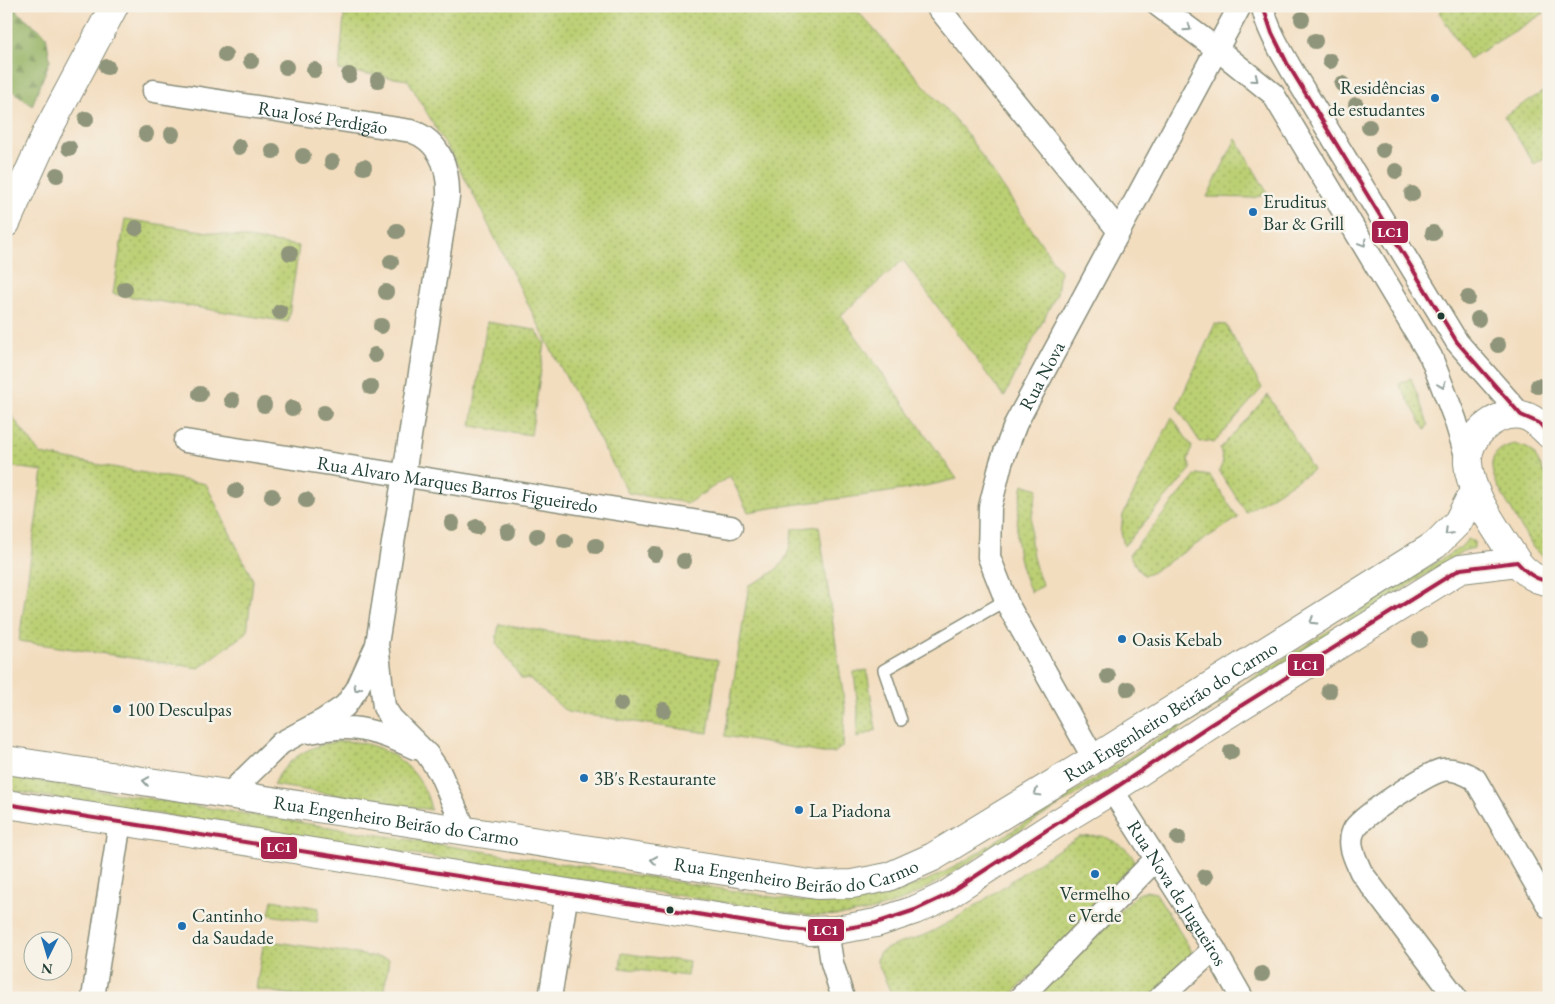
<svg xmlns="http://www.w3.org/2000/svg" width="1555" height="1004" font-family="'EB Garamond',serif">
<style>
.grass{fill:url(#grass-dots);stroke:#6d8654}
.forest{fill:url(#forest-firs);stroke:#5a784c}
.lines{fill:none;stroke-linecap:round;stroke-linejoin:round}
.lane-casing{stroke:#898d7a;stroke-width:14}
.street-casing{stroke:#898d7a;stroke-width:25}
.secondary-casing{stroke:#898d7a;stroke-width:30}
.lane{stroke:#fff;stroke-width:11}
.street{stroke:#fff;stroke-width:22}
.secondary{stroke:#fff;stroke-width:28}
.bus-1-casing{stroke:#f7f3e8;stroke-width:8}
.bus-1{stroke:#a7214e;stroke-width:4}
.tree{fill:#8f957a}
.oneway{stroke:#8f9e9a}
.poi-dot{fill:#1f6fb2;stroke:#f7f3e8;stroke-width:2}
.bus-dot{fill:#1f3d34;stroke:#f7f3e8;stroke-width:2}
.labels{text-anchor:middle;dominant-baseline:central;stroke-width:5;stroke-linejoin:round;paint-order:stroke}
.poi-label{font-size:19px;fill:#1f3d34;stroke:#f7f3e8;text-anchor:start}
.street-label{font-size:19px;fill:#1f3d34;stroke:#f7f3e8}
.line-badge{stroke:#f7f3e8;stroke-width:2}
.badge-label{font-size:14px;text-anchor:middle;font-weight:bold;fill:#fff}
</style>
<defs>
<pattern id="grass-dots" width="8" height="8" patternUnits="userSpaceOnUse" patternTransform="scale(1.25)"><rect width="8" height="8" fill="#bbcf73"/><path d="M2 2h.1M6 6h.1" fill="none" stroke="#97a95f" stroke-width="1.8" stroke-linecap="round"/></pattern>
<pattern id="forest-firs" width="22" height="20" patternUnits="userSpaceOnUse" patternTransform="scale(1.25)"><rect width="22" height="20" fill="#94b265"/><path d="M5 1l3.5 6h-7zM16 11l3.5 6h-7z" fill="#789254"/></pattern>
</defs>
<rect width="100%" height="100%" fill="#f7f3e8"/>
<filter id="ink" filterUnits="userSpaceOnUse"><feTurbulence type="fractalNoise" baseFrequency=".02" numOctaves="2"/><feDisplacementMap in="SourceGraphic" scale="10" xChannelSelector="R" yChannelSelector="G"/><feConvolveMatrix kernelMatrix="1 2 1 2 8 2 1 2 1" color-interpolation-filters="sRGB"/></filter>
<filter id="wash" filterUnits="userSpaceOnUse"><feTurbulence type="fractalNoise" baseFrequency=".0096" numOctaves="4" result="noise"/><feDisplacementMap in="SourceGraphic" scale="20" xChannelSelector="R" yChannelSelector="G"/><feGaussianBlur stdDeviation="1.12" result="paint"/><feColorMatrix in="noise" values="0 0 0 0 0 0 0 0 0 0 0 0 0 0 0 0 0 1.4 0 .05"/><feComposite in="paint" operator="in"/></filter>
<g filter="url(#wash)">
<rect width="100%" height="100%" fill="#f3ddbf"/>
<path class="grass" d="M 345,6 L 853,6 L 964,130 L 1060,271 L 1057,293 L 1004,397 L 903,260 L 841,315 L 957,479 C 888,496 817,499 748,512 L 730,476 L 688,503 L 628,493 L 546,340 L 467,182 L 408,80 L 339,70 Z
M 1447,6 L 1539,6 L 1544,13 L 1469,59 L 1439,12 Z
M 1549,88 L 1549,155 L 1534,164 L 1504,116 Z
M 1236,139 L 1268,194 L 1252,198 L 1207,197 Z
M 125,219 L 299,246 L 288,322 L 113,294 Z
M 487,322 L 535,330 L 545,343 L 531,435 L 471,426 Z
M 1215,324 L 1226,325 L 1262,388 L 1214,443 L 1208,441 L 1200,442 L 1177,407 Z
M 1411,378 L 1428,424 L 1425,430 L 1399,384 Z
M 1268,395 L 1313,470 L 1246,512 L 1219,471 L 1223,462 L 1220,449 Z
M 6,408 L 40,454 L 206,484 L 253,580 L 247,632 L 199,668 L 19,641 L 43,471 L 6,466 Z
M 1172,417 L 1192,447 L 1188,460 L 1191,469 L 1124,546 L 1121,532 L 1123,515 Z
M 1514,444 L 1527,448 L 1534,454 L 1549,481 L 1549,559 L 1542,556 L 1534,549 C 1526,536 1518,523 1511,509 C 1498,487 1474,454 1514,444 Z
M 1197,474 L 1210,476 L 1238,518 L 1149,574 L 1144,575 L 1140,572 L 1129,555 Z
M 1023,484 L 1038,489 C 1028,526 1027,550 1043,586 L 1031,592 C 1012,550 1015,528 1023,484 Z
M 819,526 L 845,708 L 843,746 L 834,753 L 823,753 L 725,736 L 749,585 C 777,573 791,562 792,529 Z
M 1468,539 L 1474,542 L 1474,548 L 1463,551 L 941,880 C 926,888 912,897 896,903 C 865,915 829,918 796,914 L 6,790 L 6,776 L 798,901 C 863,905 900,896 958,865 L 1461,547 Z
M 499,624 L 718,660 L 708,733 L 567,712 L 530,679 L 522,679 L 496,643 Z
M 867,670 L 876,730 L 857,738 L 858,709 L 854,672 Z
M 342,741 C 384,741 423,767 431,810 L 273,785 C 287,757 312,744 342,741 Z
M 1102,836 C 1120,843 1144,856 1131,878 L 1008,998 L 893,998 L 877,961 L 879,953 C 896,942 917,940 935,930 C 981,906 1021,871 1066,845 L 1079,837 Z
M 1146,891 L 1156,893 L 1191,950 L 1192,957 L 1187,964 L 1149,998 L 1034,998 L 1136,895 Z
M 272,900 L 319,908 L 317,922 L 269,915 Z
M 264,940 L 389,959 L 383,998 L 311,998 L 256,989 Z
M 622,953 L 689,962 L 687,976 L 620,968 Z"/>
<path class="forest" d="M 6,6 L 10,6 L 46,35 L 50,60 L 32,106 L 11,89 L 6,88 Z"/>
</g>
<g filter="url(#ink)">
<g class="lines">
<g class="lane-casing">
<path id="lane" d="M 901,720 L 884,670 L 1006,600"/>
</g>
<g class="street-casing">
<g id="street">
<path d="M 937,6 L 1119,231"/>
<path d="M 1159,6 L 1217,49 L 1273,94 L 1431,357 L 1455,419 L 1468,462"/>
<path d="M 1263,6 C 1265,27 1286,60 1297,79 L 1457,342 L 1521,415"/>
<path id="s1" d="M 154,91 L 411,131 C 440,141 449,168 448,197 L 377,644 L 384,707 L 391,718 L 427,754 L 440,773 L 465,830"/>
<path id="s2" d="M 185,441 L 731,527"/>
<path d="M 310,732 C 322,730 334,727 346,728 C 369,728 394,738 415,748"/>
<path id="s3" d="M 1094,759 L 1008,605 L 989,557 L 990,507 L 1001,463 L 1016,423 L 1240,6"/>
<path id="s4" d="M 1112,790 L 1214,949 L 1242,998"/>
<path d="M 229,794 L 281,743 L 324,720 L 345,706 L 357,689 L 376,647"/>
<path d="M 827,930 L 832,963 L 843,998"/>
<path d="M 93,998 L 120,821"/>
<path d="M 550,998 L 567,893"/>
<path d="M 1020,998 L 1156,859"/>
<path d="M 1160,998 L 1214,949"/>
<path d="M 1456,998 L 1361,872 C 1355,858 1346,843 1355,828 C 1364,815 1426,774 1442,770 C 1453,768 1465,773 1475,779 L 1549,907"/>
</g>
</g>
<g class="secondary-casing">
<g id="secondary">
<path d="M 6,223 L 47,132 L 114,6"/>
<path d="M 1549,434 C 1541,426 1533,417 1521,415 C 1495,411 1466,437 1468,463 C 1470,496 1500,534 1517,562 C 1525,572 1535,581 1549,581"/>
<path id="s5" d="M 6,760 L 817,885 L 852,884 L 888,877 L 933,857 L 1094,759 L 1435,545 L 1458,522 L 1474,491"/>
<path d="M 6,804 L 120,821 L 785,928 L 810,931 L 836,930 L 876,923 L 915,910 L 945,896 L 1056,824 L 1112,790 L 1210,725 L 1452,574 L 1461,569 L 1517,562"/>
</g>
</g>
<use href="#lane" class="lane"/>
<use href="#street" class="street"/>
<use href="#secondary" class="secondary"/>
<g class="bus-1-casing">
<path id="bus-1" d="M 1263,6 L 1272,33 L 1287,63 L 1457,342 L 1521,415 L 1539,423 L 1549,434
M 6,804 L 785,928 L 810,931 L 836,930 L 876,923 L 915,910 L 945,896 L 1056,824 L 1112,790 L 1210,725 L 1452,574 L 1461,569 L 1517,562 C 1526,572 1535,580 1549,581"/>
</g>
<use href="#bus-1" class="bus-1"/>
</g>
<g class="tree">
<circle cx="1302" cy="19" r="8"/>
<circle cx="1315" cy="41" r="8"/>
<circle cx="225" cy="55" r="8"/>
<circle cx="251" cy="61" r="8"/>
<circle cx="1330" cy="61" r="8"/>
<circle cx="107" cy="67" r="8"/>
<circle cx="286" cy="67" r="8"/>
<circle cx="314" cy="70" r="8"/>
<circle cx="349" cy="75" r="8"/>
<circle cx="378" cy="80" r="8"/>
<circle cx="1342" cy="84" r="8"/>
<circle cx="1356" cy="105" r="8"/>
<circle cx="86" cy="119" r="8"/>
<circle cx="1369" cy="127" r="8"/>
<circle cx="146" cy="134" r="8"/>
<circle cx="172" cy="134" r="8"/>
<circle cx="239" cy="147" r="8"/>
<circle cx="69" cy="148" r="8"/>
<circle cx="1383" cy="150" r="8"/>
<circle cx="273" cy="151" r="8"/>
<circle cx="303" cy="156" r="8"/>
<circle cx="332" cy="162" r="8"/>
<circle cx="364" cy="167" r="8"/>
<circle cx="1396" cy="171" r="8"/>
<circle cx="57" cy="175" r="8"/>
<circle cx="1412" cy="194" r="8"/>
<circle cx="136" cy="228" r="8"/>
<circle cx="397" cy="231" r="8"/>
<circle cx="1433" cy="233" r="8"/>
<circle cx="290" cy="253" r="8"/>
<circle cx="391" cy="262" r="8"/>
<circle cx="125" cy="289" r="8"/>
<circle cx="386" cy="292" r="8"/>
<circle cx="1468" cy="298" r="8"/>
<circle cx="280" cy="312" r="8"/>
<circle cx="1478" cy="319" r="8"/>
<circle cx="381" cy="326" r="8"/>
<circle cx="1498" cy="345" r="8"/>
<circle cx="375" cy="355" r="8"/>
<circle cx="1538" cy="386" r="8"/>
<circle cx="371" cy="387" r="8"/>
<circle cx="200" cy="394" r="8"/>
<circle cx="232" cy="400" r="8"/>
<circle cx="264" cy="405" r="8"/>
<circle cx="292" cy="408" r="8"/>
<circle cx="324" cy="413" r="8"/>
<circle cx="236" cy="491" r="8"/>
<circle cx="272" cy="496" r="8"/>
<circle cx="306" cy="500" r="8"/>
<circle cx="452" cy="523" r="8"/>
<circle cx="477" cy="527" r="8"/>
<circle cx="508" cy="532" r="8"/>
<circle cx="537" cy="536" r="8"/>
<circle cx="565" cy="541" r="8"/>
<circle cx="596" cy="546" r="8"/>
<circle cx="655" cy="554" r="8"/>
<circle cx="684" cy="561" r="8"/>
<circle cx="1420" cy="640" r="8"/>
<circle cx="1108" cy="676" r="8"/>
<circle cx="1128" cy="689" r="8"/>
<circle cx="1329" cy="691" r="8"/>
<circle cx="621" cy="704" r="8"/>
<circle cx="664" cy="710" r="8"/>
<circle cx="1231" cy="752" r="8"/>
<circle cx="1178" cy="838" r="8"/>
<circle cx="1205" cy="877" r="8"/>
<circle cx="1262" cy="974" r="8"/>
</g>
<defs><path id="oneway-chevron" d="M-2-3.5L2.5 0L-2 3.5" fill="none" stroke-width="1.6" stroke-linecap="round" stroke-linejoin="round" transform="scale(1.25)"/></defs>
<g class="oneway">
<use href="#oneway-chevron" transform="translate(1188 28) rotate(35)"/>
<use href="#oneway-chevron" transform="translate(1255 79) rotate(39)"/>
<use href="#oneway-chevron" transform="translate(1363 243) rotate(59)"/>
<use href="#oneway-chevron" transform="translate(1442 385) rotate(69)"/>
<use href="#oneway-chevron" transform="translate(1448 532) rotate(135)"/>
<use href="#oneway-chevron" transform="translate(1313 621) rotate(148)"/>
<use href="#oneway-chevron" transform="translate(357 688) rotate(120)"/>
<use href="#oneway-chevron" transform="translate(146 781) rotate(-171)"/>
<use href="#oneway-chevron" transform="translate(1037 793) rotate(149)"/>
<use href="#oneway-chevron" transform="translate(654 860) rotate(-172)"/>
</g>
</g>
<g class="poi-dot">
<circle cx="1435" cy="98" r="5"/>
<circle cx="1253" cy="212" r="5"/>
<circle cx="1122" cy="639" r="5"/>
<circle cx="117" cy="709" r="5"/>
<circle cx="584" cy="778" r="5"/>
<circle cx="799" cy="810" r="5"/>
<circle cx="1095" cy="874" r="5"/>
<circle cx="182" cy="926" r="5"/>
</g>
<g class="bus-dot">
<circle cx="1441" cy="316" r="4.5"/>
<circle cx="670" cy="910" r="4.5"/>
</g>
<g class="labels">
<g class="poi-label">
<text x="1425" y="87" text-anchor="end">Residências<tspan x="1425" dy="22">de estudantes</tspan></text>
<text x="1263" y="201">Eruditus<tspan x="1263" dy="22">Bar &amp; Grill</tspan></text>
<text x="1132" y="639">Oasis Kebab</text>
<text x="127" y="709">100 Desculpas</text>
<text x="594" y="778">3B's Restaurante</text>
<text x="809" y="810">La Piadona</text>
<text x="1095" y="893" text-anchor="middle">Vermelho<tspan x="1095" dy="22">e Verde</tspan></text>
<text x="192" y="915">Cantinho<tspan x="192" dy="22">da Saudade</tspan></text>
</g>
<g class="street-label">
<text stroke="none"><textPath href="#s1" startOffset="171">Rua José Perdigão</textPath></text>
<text stroke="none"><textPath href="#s3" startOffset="420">Rua Nova</textPath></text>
<text stroke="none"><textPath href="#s2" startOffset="276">Rua Alvaro Marques Barros Figueiredo</textPath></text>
<text stroke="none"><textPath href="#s5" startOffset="1220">Rua Engenheiro Beirão do Carmo</textPath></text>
<text stroke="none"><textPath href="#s5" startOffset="395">Rua Engenheiro Beirão do Carmo</textPath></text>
<text stroke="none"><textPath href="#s5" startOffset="800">Rua Engenheiro Beirão do Carmo</textPath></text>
<text stroke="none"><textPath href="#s4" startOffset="122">Rua Nova de Jugueiros</textPath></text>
</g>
</g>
<g class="line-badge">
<rect x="1371" y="220" width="38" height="24" rx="5" fill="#a7214e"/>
<rect x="1287" y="653" width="38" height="24" rx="5" fill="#a7214e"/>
<rect x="260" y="836" width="38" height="24" rx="5" fill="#a7214e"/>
<rect x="807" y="918" width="38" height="24" rx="5" fill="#a7214e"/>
</g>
<g class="badge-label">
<text x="1390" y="237">LC1</text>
<text x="1306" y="670">LC1</text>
<text x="279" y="852">LC1</text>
<text x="826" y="935">LC1</text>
</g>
<rect width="1555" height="1004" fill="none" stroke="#f7f3e8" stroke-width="25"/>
<g transform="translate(48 956) rotate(185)"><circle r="24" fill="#f7f3e8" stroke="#a1aaa0"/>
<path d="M0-4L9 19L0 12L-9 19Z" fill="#1f6fb2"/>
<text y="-8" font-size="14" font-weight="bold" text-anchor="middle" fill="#1f3d34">N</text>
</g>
</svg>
